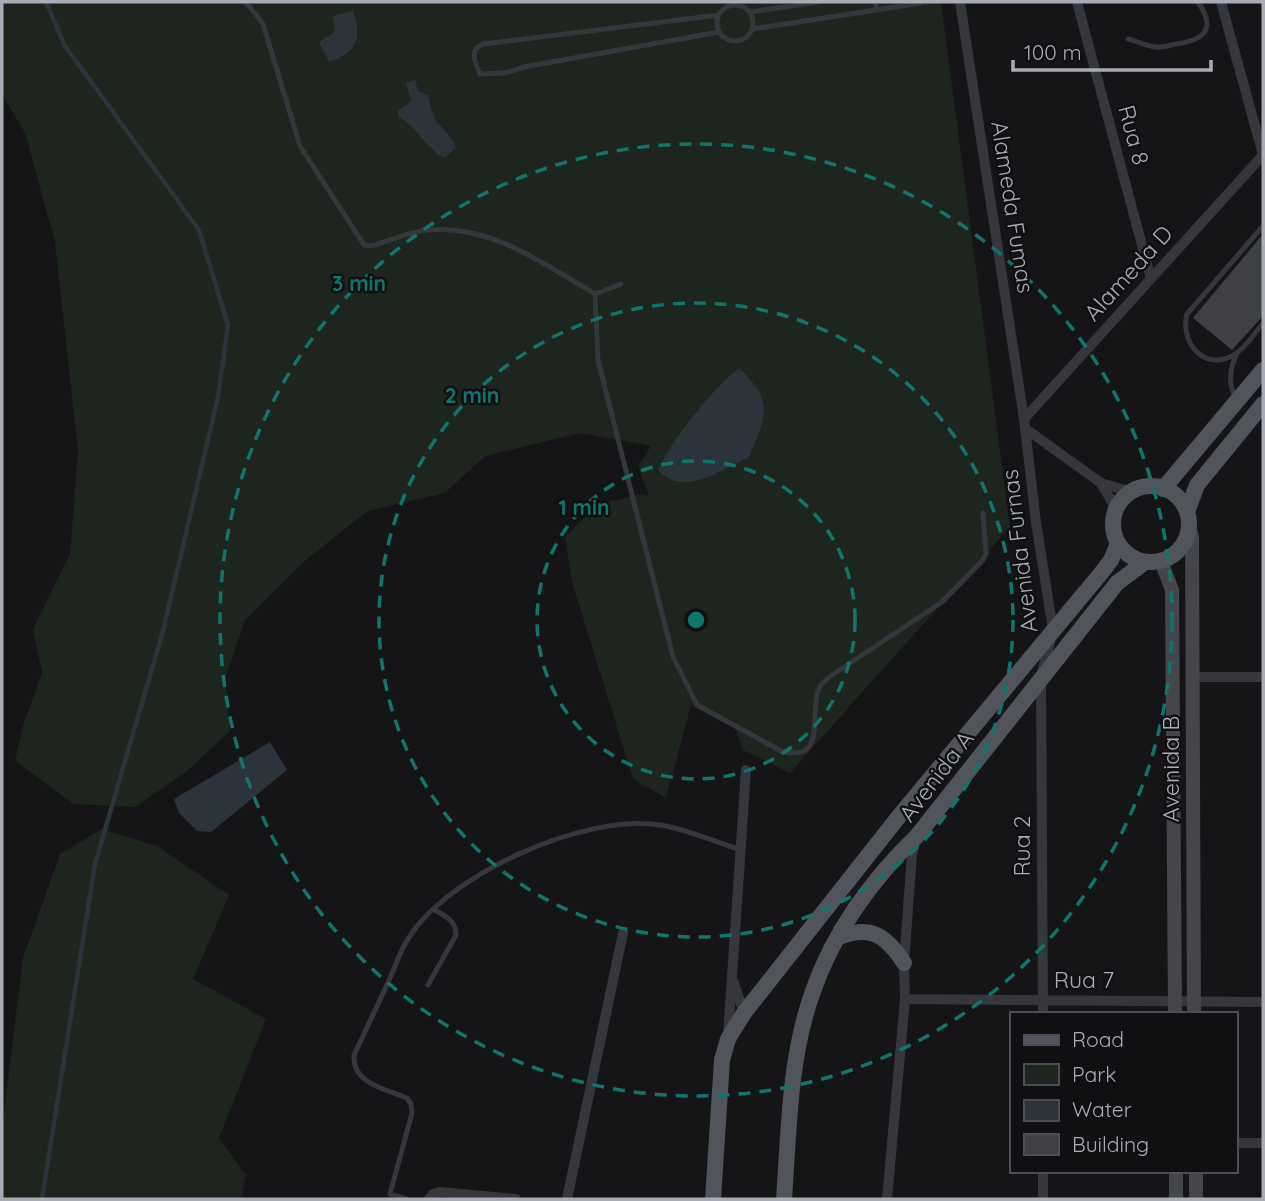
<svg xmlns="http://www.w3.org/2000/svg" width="1265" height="1201" font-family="Quicksand,sans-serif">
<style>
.green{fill:#1d251e}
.water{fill:#2b343b}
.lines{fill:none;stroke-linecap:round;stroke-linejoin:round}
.stream{stroke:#2b343b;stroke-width:4.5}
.building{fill:#3f4044}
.lane{stroke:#36373c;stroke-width:5}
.street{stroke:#36373c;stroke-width:10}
.secondary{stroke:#44464c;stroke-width:14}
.primary{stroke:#52545b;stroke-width:16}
.ring{fill:none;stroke:#0f766e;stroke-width:3.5;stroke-dasharray:12 9}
.labels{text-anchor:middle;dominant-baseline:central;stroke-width:5;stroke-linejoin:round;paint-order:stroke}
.street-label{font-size:23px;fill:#a7acb7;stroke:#101012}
.centre{fill:#0f766e;stroke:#101012;stroke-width:3.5}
.ring-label{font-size:21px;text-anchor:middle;font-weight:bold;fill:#0f766e;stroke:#101012;stroke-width:5;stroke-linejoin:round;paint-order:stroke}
</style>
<rect width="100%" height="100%" fill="#151517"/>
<path class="green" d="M 2,2 L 941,2 L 1010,527 L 790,773 L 743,750 L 734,725 L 691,705 L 666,798 L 633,779 L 572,582 L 565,537 L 598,504 L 643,494 L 649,496 L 638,466 L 651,446 L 581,433 L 485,456 L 445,493 L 368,511 L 308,558 L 245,620 L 225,679 L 230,731 L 186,772 L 135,807 L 74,804 L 15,761 L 23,726 L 42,673 L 33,629 L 70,554 L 78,451 L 55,242 L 25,133 L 2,94 Z
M 102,829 L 157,846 L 229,895 L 193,979 L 266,1019 L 219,1138 L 246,1175 L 241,1199 L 2,1199 L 2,1129 L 23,958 L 60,854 Z"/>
<path class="water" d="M 353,10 C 362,38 358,52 329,62 L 319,42 L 334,32 L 335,26 L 332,17 Z
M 415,80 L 418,91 L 428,95 C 430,105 432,115 438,123 C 445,132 453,137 456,148 L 444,158 C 427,148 413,124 399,117 L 398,110 L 408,104 L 411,100 L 406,83 Z
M 739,368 C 775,401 766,417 749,457 C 722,470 682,498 658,470 C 673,437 712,390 739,368 Z
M 270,742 L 287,770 L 211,832 L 197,831 L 179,813 L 174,799 Z"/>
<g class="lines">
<path class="stream" d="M 42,1199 L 95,864 L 163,631 L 218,397 L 228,325 L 199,230 L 65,46 L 46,2"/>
</g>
<path class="building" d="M 1263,234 L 1263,316 L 1232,350 L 1193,318 Z"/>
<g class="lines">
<path class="lane" d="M 246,2 L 263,24 L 300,146 L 364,245 L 371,246 C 389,241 409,232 428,230 C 490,224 544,264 595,294 L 621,284
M717 23a18 18 0 1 1 36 0a18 18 0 1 1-36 0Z
M 876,10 L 921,3
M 750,12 L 818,2
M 719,15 L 483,44 C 468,50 475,62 480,74 L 505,73 L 524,67 L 719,32
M 753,29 L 876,10 L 876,2
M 1128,39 C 1137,41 1146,46 1155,47 C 1161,48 1170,45 1176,44 C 1206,40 1216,28 1198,2
M 1263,226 L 1187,314 C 1180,341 1202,371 1232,356 C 1244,350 1254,334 1263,323
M 595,294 L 598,360 L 673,657 L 697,705 L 781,751 C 831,764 806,708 821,685 C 823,682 827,679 829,677 L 942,602 L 983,560 L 986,553 L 983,513
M 1236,355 C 1230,369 1228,385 1236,398
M 428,985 L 456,935 C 456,920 445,916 433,909
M 407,1199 L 390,1194 L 412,1113 L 411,1104 L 407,1098 C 386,1089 352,1084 354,1055 C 366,1030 378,1004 390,978 C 396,965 400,951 408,939 C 448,874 585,813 660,825 C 687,829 715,842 741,850"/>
<path class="street" d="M 960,2 L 1024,419 L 1036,522 L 1053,630 L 1041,677 L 1043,1014
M 1077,2 L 1151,279
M 1221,2 L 1263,155
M 1024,419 L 1263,155
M 1026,429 L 1101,483 L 1131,492
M 1101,483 L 1116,509
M 1193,677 L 1263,677
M 734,983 L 744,1013
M 905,999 L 1263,1002
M 728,1036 L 746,770
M 1235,1143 L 1263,1143
M 429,1199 L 433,1194 L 440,1192 L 516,1199
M 567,1199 L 623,933
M 887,1199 L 905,999 L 904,963 L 912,854 L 916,840
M 1043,1199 L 1043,1171"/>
<path class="secondary" d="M 1189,525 L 1192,537 L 1194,1014
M 1161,561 L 1172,590 L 1175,1014
M 1196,1171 L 1196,1199
M 1176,1199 L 1176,1171"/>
<path class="primary" d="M1113 524a38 38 0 1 1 76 0a38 38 0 1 1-76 0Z
M 1163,489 L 1263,370
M 1187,512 L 1197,485 L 1263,404
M 837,938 C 870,924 886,935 904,963
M 713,1199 L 722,1060 L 728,1039 L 744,1013 L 900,815 L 1102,572 L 1111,560 L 1118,544
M 784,1199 C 789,1131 789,1059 812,994 C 832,934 872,879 917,836 L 1117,583 L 1145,562"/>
</g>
<g class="ring">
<circle cx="696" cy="620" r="159"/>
<circle cx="696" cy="620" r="317"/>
<circle cx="696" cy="620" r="476"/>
</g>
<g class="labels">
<g class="street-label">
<text transform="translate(1134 135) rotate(75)">Rua 8</text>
<text transform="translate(1013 207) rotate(81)">Alameda Fumas</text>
<text transform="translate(1128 273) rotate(-48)">Alameda D</text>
<text transform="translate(1019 551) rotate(-97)">Avenida Furnas</text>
<text transform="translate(1170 769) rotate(-90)">Avenida B</text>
<text transform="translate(936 776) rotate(-53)">Avenida A</text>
<text transform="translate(1021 846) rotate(-90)">Rua 2</text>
<text x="1084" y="979">Rua 7</text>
</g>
</g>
<circle cx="696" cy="620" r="10" class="centre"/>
<g class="ring-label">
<text x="359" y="291">3 min</text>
<text x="472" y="403">2 min</text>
<text x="584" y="515">1 min</text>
</g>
<rect width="1265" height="1201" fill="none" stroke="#a7acb7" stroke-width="7"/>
<rect x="1010" y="1012" width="228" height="161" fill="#101012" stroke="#4c4e54" stroke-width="2"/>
<rect x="1024" y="1035" width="35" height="10" fill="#52545b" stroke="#4c4e54" stroke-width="2"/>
<text x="1072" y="1047" font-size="21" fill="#a7acb7">Road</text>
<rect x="1024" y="1064" width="35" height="21" fill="#1d251e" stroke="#4c4e54" stroke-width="2"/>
<text x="1072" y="1082" font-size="21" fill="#a7acb7">Park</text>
<rect x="1024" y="1100" width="35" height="21" fill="#2b343b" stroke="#4c4e54" stroke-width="2"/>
<text x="1072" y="1117" font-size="21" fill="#a7acb7">Water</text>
<rect x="1024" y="1134" width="35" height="21" fill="#3f4044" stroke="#4c4e54" stroke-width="2"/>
<text x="1072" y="1152" font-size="21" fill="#a7acb7">Building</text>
<path d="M1013 60v10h198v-10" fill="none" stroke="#a7acb7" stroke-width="3.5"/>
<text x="1024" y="60" font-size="21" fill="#a7acb7" stroke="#101012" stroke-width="5" paint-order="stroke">100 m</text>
</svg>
